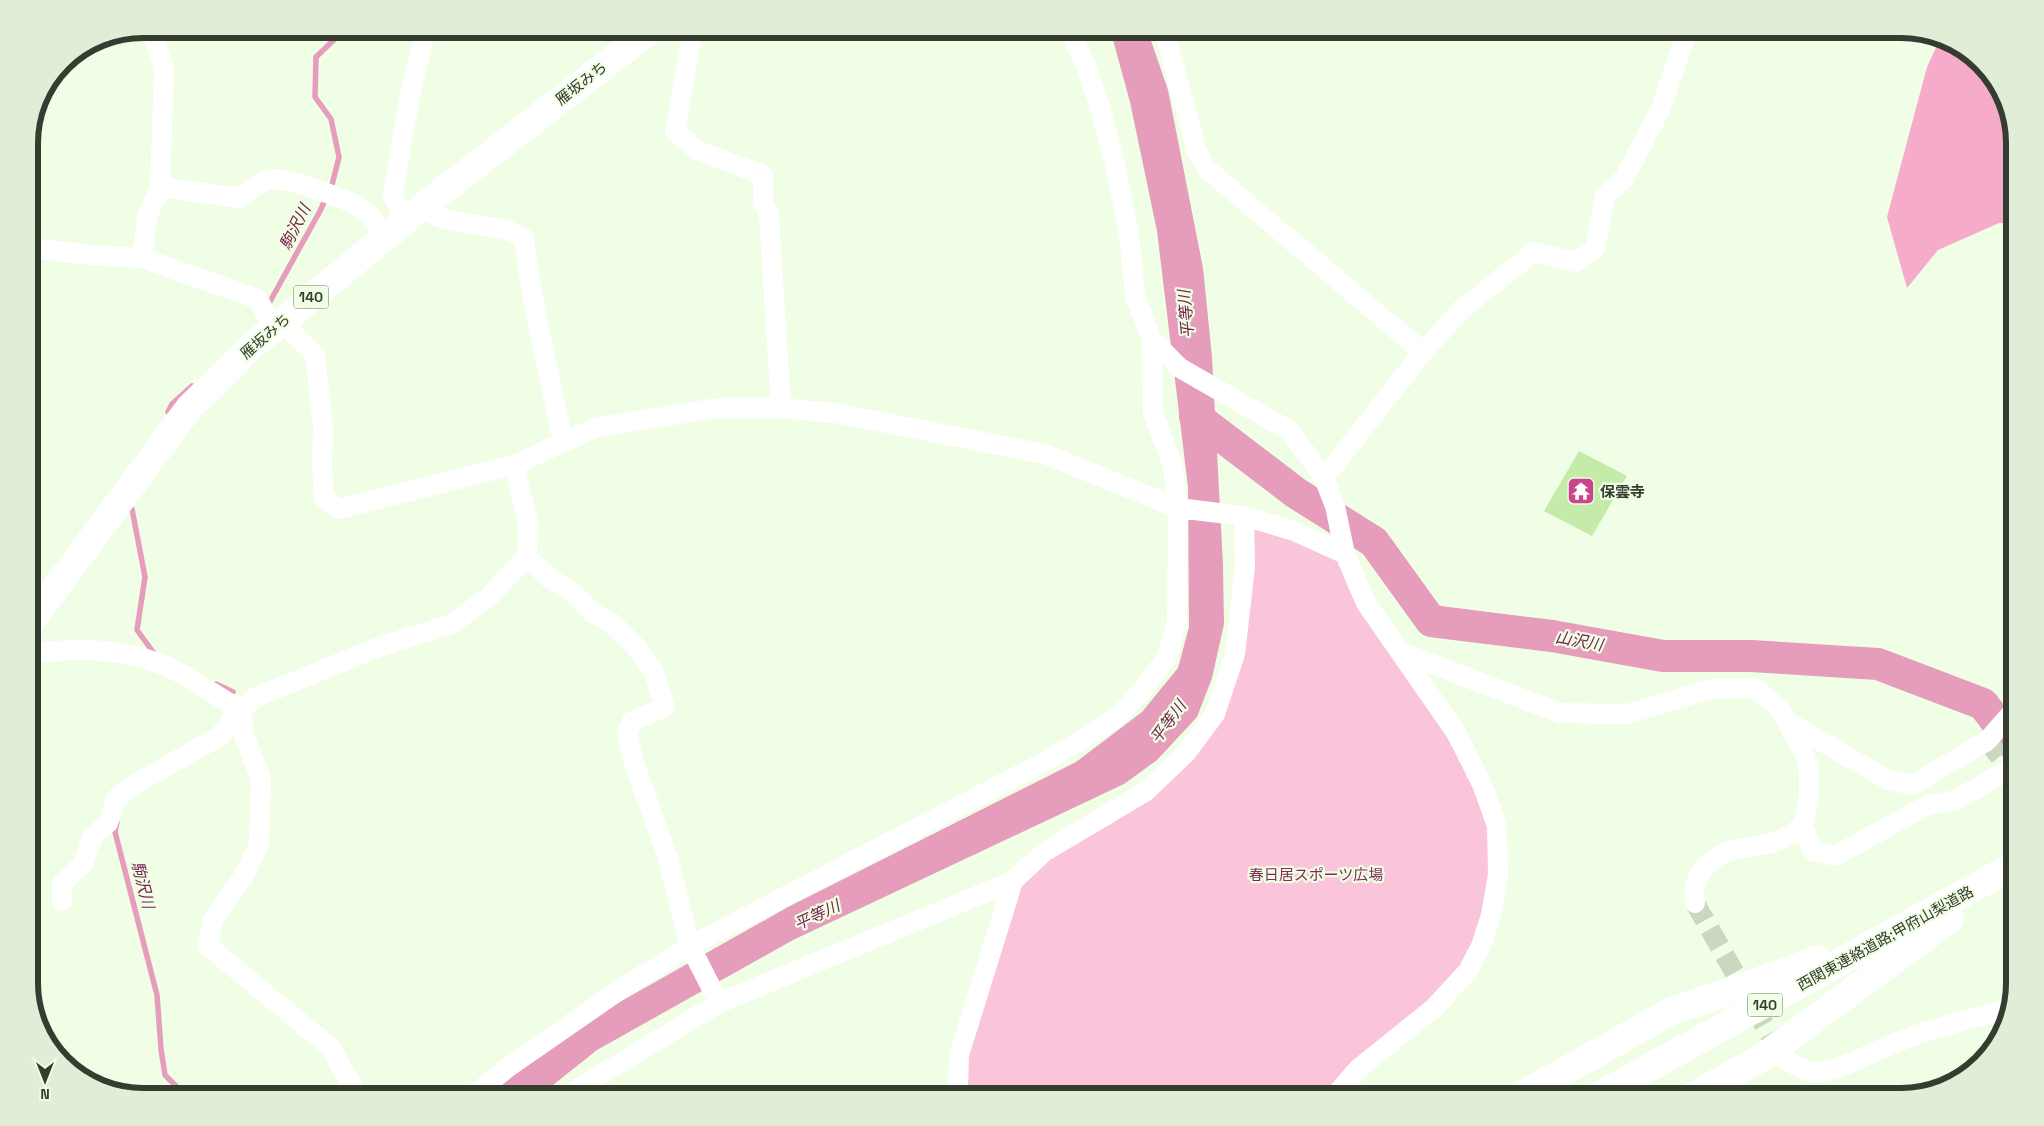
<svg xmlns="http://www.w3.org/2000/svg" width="2044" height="1126" font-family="'Space Grotesk','Noto Sans JP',sans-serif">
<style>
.green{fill:#fac5da}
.forest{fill:#f6abcb}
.water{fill:#e69cbb}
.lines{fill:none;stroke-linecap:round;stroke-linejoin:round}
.stream{stroke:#e69cbb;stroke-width:5.5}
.river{stroke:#e69cbb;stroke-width:32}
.building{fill:#c4eba9}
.minor-tunnel{stroke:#cad7c1;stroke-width:20;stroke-dasharray:20 10;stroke-linecap:butt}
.minor{stroke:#fff;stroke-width:20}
.highway{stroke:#fff;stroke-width:28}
.labels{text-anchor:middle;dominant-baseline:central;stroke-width:4.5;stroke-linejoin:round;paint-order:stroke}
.shield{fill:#effee5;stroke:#6d7666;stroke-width:1}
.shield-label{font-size:14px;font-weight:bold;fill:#353c30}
.street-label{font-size:15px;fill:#353c30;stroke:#effee5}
.poi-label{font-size:15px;font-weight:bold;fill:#353c30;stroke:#effee5;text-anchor:start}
.park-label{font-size:15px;fill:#822c57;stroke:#effee5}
.water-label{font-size:16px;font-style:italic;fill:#77224e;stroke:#effee5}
.rim{fill:none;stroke:#353c30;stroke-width:6}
</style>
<rect width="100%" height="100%" fill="#effee5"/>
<path class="green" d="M 1244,516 L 1345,554 L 1497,826 L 1481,946 L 1334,1097 L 988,1097 L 958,1087 L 1013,881 L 1186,753 L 1235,654 Z"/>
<path class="forest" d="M 1940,39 L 1958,44 L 1996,80 L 2015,135 L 2015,223 L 1999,223 L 1938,250 L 1907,288 L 1887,217 L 1927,67 Z"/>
<path class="water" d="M 1110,29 L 1147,29 L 1168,90 L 1203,268 L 1212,357 L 1223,565 L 1224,624 L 1212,678 L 1197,717 L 1157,760 L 1124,784 L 793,940 L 597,1050 L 538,1097 L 485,1097 L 579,1025 L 788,907 L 1076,762 L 1142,712 L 1178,668 L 1189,627 L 1188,487 L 1157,231 L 1130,102 Z"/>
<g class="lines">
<path class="stream" d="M 267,307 L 320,211 L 332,185 L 339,157 L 331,119 L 315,97 L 316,57 L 345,29
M 168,412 L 172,404 L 192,386
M 132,509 L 145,577 L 137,630 L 156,656
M 216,684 L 233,692
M 117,822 L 115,832 L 157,995 L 161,1049 L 165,1075 L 187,1097"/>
<path class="river" d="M 1195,416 L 1296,493 L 1374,542 L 1431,621 L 1552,636 L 1663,656 L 1751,656 L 1878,664 L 1983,704 L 2015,746"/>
</g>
<path class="building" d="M 1579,451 L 1627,476 L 1592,536 L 1544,511 Z"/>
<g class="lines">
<path class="minor-tunnel" d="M 1987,741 L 2015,775
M 1695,903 L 1783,1058"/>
<path class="minor" d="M 693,29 L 675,132 L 699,151 L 763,175 L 763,201 L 769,215 L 781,408
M 1067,29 L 1071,33 L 1086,66 L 1100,107 L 1115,164 L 1129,235 L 1135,296 L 1152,340 L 1180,368 L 1290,431 L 1324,478 L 1335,506 L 1345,554 L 1366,603 L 1457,734 L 1482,784 L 1497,826 L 1498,875 L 1491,915 L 1481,946 L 1468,971 L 1434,1008 L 1358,1069 L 1334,1097
M 1164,29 L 1197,152 L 1207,169 L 1423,352
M 160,187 L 239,198 C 248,191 261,180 273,179 C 290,179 349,199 363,210 C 372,216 379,228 386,236
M 422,207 C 445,225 474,223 502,229 C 509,230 517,235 524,238 C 532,306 549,374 563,442
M 404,222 L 393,195 L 410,95 L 426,29
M 29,248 L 91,255 L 142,258 L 258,299 L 268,318 L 282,321 L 315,355 L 323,426 L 322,466 L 324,498 L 339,509 L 514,465 L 595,428 L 716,408 L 781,408 L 835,413 L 1045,454 L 1178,508 L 1244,516 L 1294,531 L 1345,554
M 142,258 L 147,217 L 160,187 L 164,68 L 151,29
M 1324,478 L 1423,352 L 1462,309 L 1534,252 L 1576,262 L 1595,248 L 1605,196 L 1624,179 L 1660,110 L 1688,29
M 527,556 L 549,578 L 576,595 L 591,612 L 611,622 L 636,647 L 653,670 L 665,707 L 632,721 L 627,734 L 634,763 L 668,858 L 690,946 L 719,1003
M 1401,652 L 1560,713 L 1627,714 L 1711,689 L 1755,688 L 1779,708 L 1804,753 L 1809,769 L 1809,797 L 1803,826 C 1796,831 1788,837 1780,840 C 1752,851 1727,843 1705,867 C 1695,878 1693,889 1695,903
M 29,654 C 77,647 132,648 176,671 C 199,683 220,698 242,711
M 242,711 L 243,733 L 261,779 L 259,844 L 244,876 L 213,919 L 208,946 L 330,1047 L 353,1087 L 355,1097
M 1788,722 L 1888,780 L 1912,785 L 1987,741 L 2015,709
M 1803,826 L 1813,851 L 1835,856 L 1928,805 L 1956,800 L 2015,766
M 62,901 L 62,884 L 83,864 L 93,836 L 108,823 L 116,799 L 132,786 L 220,736 L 236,713 L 242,711 L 254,698 L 374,649 L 451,624 L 488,598 L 527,556 L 528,522 L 514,465
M 1784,1059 C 1793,1064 1804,1072 1815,1072 C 1835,1074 1884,1046 1905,1039 C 1939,1026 1974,1018 2008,1009
M 472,1097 L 507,1068 L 621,989 L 690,946 L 1050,759 L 1115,719 L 1142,691 L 1167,657 L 1177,621 L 1178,508 L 1173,466 L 1153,413 L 1152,340
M 567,1097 L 582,1086 L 719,1003 L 1013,881
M 952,1097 L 958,1087 L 959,1055 L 1013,881 L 1044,852 L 1145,792 L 1186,753 L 1215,714 L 1235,654 L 1245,567 L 1244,516"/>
<path class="highway" d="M 29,624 L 189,408 L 252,346 L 422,207 L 652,29
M 1518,1097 L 1672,1011 L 1785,972 L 1817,959
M 1596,1097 L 2015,865
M 1691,1097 L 1760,1059 L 1950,919"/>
</g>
<defs>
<g id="temple-square" transform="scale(1.4375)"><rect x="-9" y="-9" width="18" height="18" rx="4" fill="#ca4589" stroke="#effee5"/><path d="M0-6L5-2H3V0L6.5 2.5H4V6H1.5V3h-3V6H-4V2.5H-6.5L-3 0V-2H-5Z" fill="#fff"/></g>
</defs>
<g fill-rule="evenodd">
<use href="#temple-square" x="1581" y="491"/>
</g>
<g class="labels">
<g class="shield">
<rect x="293.5" y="285.5" width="35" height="23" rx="4"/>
<rect x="1747.5" y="993.5" width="35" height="23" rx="4"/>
</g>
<g class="shield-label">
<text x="311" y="297">140</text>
<text x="1765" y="1005">140</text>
</g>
<g class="street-label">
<text transform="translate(581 83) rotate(-38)">雁坂みち</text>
<text transform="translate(265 336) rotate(-41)">雁坂みち</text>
<text transform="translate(1885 938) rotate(-29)">西関東連絡道路;甲府山梨道路</text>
</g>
<g class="poi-label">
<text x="1600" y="491">保雲寺</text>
</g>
<g class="park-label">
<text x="1316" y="874">春日居スポーツ広場</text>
</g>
<g class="water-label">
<text transform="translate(295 227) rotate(-63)">駒沢川</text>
<text transform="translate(1186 314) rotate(-95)">平等川</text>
<text transform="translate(1579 641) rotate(10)">山沢川</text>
<text transform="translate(1168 722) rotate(-54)">平等川</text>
<text transform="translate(143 885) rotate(76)">駒沢川</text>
<text transform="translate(817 915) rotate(-25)">平等川</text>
</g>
</g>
<path d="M0 0H2044V1126H0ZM143 38H1901A105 105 0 0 1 2006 143V983A105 105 0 0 1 1901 1088H143A105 105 0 0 1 38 983V143A105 105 0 0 1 143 38Z" fill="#e0eed7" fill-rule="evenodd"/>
<path class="rim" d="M143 38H1901A105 105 0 0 1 2006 143V983A105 105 0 0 1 1901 1088H143A105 105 0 0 1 38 983V143A105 105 0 0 1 143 38Z"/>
<g transform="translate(45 1081) rotate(180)" stroke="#effee5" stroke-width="4" paint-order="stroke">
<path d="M0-4L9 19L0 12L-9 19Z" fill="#353c30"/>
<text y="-8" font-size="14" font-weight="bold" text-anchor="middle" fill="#353c30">N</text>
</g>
</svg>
